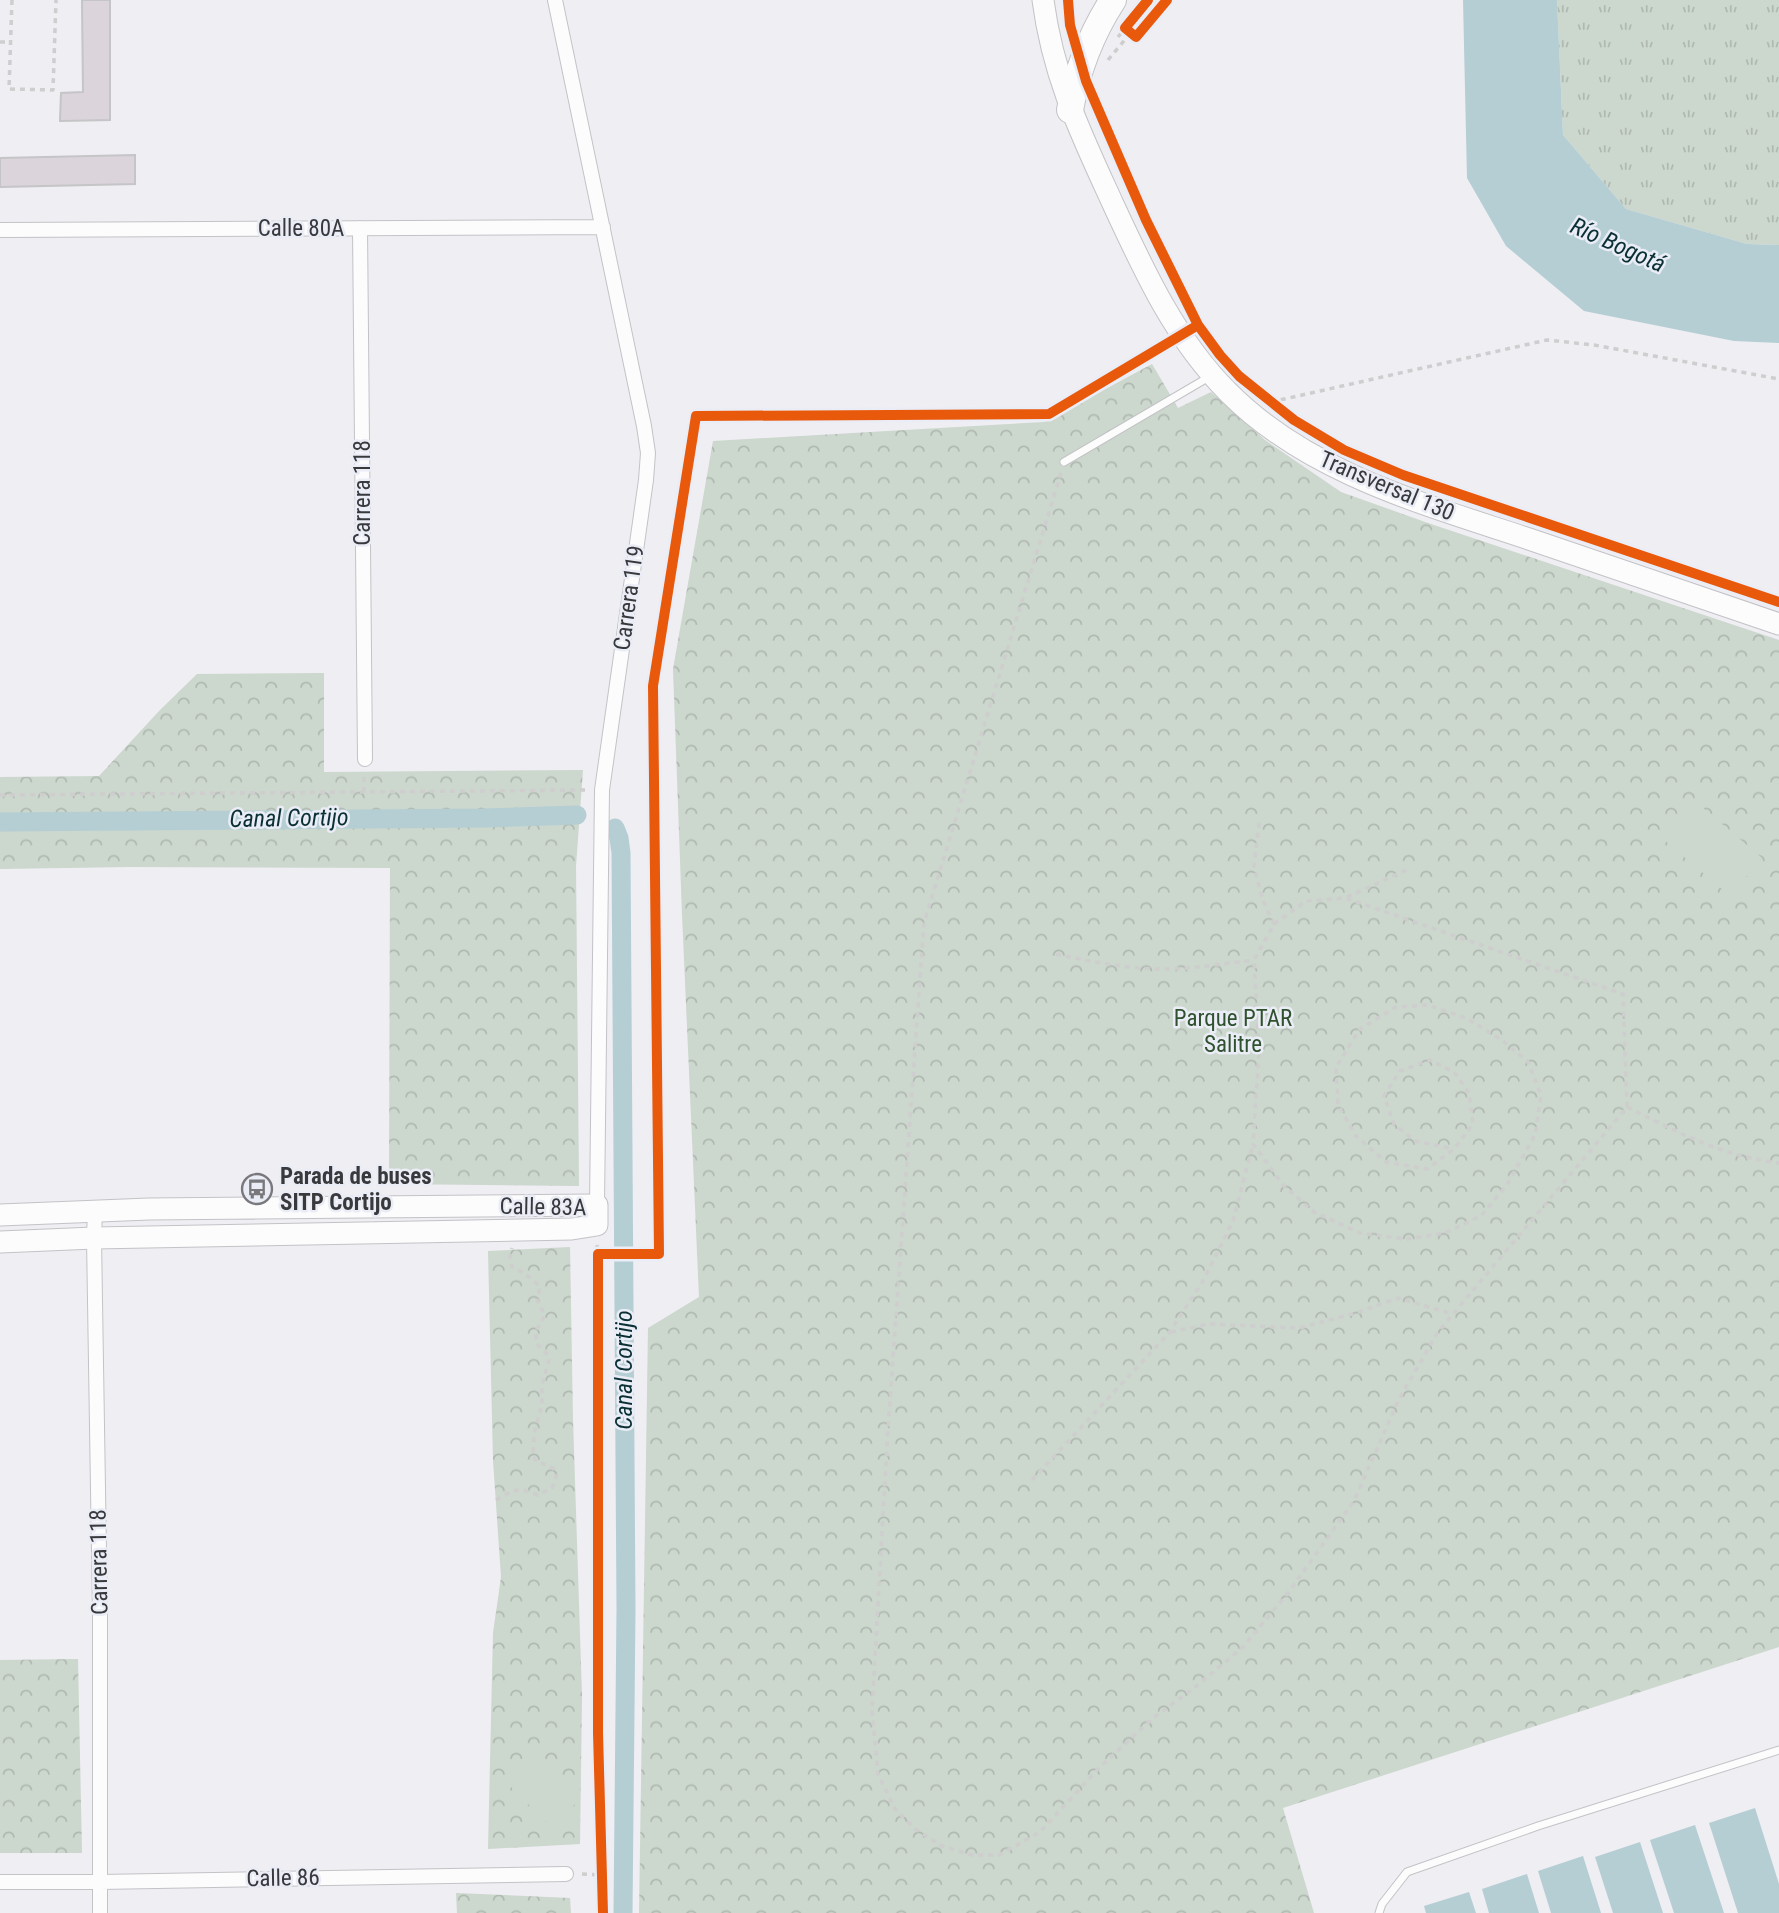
<svg xmlns="http://www.w3.org/2000/svg" width="1779" height="1913" font-family="'Roboto Condensed',sans-serif">
<style>
.grass{fill:url(#grass-tufts)}
.park{fill:url(#park-crowns)}
.pitch{fill:#ccd7cd}
.water{fill:#b4ced4}
.lines{fill:none;stroke-linecap:round;stroke-linejoin:round}
.canal{stroke:#b4ced4;stroke-width:19}
.building{fill:#dbd5db;stroke:#c5c4c6;stroke-width:2}
.lane-casing{stroke:#c3c3c7;stroke-width:9}
.street-casing{stroke:#c3c3c7;stroke-width:16}
.secondary-casing{stroke:#c3c3c7;stroke-width:23}
.highway-casing{stroke:#c3c3c7;stroke-width:28}
.path{stroke:#cececf;stroke-width:3.5;stroke-dasharray:5 5;stroke-linecap:butt}
.lane{stroke:#fcfcfd;stroke-width:7}
.street{stroke:#fcfcfd;stroke-width:14}
.secondary{stroke:#fcfcfd;stroke-width:21}
.highway{stroke:#fcfcfd;stroke-width:26}
.path-bridge{stroke:#cececf;stroke-width:3.5;stroke-dasharray:5 5;stroke-linecap:butt}
.cycleway-casing{stroke:#ebedf6;stroke-width:15}
.cycleway{stroke:#e8590c;stroke-width:10}
.labels{text-anchor:middle;dominant-baseline:central;stroke-width:5;stroke-linejoin:round;paint-order:stroke}
.street-label{font-size:23px;fill:#38393d;stroke:#ebedf6}
.park-label{font-size:23px;fill:#2f512e;stroke:#ebedf6}
.poi-label{font-size:23px;font-weight:bold;fill:#38393d;stroke:#ebedf6;text-anchor:start}
.water-label{font-size:24px;font-style:italic;fill:#0a3036;stroke:#ebedf6}
</style>
<defs>
<pattern id="grass-tufts" width="24" height="20" patternUnits="userSpaceOnUse" patternTransform="scale(1.75)"><rect width="24" height="20" fill="#ccd7cd"/><path d="M3 7l-1-3M5 7V3M7 7l1-3M15 17l-1-3M17 17v-4M19 17l1-3" fill="none" stroke="#b0b9b1"/></pattern>
<pattern id="park-crowns" width="20" height="18" patternUnits="userSpaceOnUse" patternTransform="scale(1.75)"><rect width="20" height="18" fill="#ccd7cd"/><path d="M2 6a3 3 0 1 1 6 0M12 15a3 3 0 1 1 6 0" fill="none" stroke="#b0b9b1"/></pattern>
</defs>
<rect width="100%" height="100%" fill="#eeeef3"/>
<path class="grass" d="M 1557,0 L 1779,0 L 1779,245 L 1747,244 L 1626,209 L 1563,135 Z"/>
<path class="park" d="M 1152,364 L 1178,408 L 1211,392 L 1265,440 L 1341,492 L 1428,523 L 1779,640 L 1779,1647 L 1283,1808 L 1314,1913 L 639,1913 L 648,1328 L 699,1297 L 682,914 L 673,669 L 713,441 L 1044,422 Z
M 324,673 L 324,772 L 583,770 L 576,866 L 579,1186 L 389,1184 L 390,868 L 129,867 L 0,869 L 0,777 L 99,776 L 160,710 L 197,674 Z
M 570,1247 L 573,1420 L 582,1696 L 580,1844 L 488,1849 L 493,1633 L 501,1577 L 493,1460 L 488,1251 Z
M 78,1659 L 82,1853 L 0,1853 L 0,1660 Z
M 456,1893 L 570,1898 L 571,1913 L 457,1913 Z"/>
<path class="pitch" d="M 1694,800 L 1762,858 L 1730,896 L 1662,838 Z
M 528,1754 L 577,1802 L 552,1828 L 503,1779 Z"/>
<path class="water" d="M 1463,0 L 1557,0 L 1563,135 L 1626,209 L 1747,244 L 1779,245 L 1779,343 L 1734,341 L 1584,311 L 1506,246 L 1467,178 Z
M 1755,1808 L 1779,1884 L 1779,1913 L 1738,1913 L 1709,1823 Z
M 1695,1825 L 1724,1913 L 1674,1913 L 1650,1840 Z
M 1640,1842 L 1663,1913 L 1613,1913 L 1595,1857 Z
M 1583,1856 L 1601,1913 L 1551,1913 L 1538,1871 Z
M 1527,1874 L 1539,1913 L 1489,1913 L 1482,1889 Z
M 1469,1892 L 1476,1913 L 1426,1913 L 1424,1906 Z"/>
<g class="lines">
<path class="canal" d="M 0,822 L 483,818 L 577,815
M 615,828 L 619,838 L 621,853 L 626,1609 L 623,1913"/>
</g>
<path class="building" d="M 82,0 L 110,0 L 110,120 L 60,121 L 61,93 L 83,92 Z
M 135,155 L 135,184 L 0,187 L 0,158 Z"/>
<g class="lines">
<g class="lane-casing">
<path id="lane" d="M 1064,462 L 1209,377
M 1379,1913 L 1382,1904 L 1407,1872 L 1538,1826 L 1779,1750"/>
</g>
<g class="street-casing">
<path id="street" d="M 555,0 L 644,426 L 648,453 L 646,480 L 602,790 L 597,1205
M 360,228 L 365,759
M 0,230 L 603,227
M 95,1210 L 94,1238 L 100,1614 L 100,1913
M 0,1882 L 100,1882 L 566,1874"/>
</g>
<g class="secondary-casing">
<path id="secondary" d="M 1043,0 C 1053,77 1081,134 1113,204 C 1144,271 1175,339 1228,392 C 1308,473 1424,504 1529,539 C 1612,567 1696,596 1779,624
M 0,1215 L 149,1209 L 597,1205 L 597,1225 L 572,1229 L 94,1238 L 0,1242"/>
</g>
<g class="highway-casing">
<path id="highway" d="M 1070,110 C 1077,71 1091,34 1113,0"/>
</g>
<path class="path" d="M 12,0 L 9,89 L 53,90 L 56,0
M 1118,37 L 1125,28
M 0,42 L 10,42
M 1108,60 L 1158,0
M 1271,402 L 1547,340 L 1594,345 L 1779,379
M 1061,473 L 924,923 L 888,1429 L 872,1710 L 878,1774 L 895,1809 L 915,1829 L 942,1846 L 972,1855 L 999,1855 L 1040,1832 L 1099,1768 L 1152,1719 L 1194,1688 L 1242,1648 L 1288,1593 L 1354,1501 L 1399,1399 L 1438,1332 L 1627,1107 L 1623,994 L 1345,898 L 1306,901 L 1274,924 L 1254,960 L 1259,1052 L 1253,1144 L 1284,1186 L 1314,1212 L 1360,1233 L 1406,1239 L 1445,1233 L 1481,1216 L 1507,1185 L 1535,1135 L 1541,1095 L 1528,1062 L 1502,1040 L 1466,1018 L 1427,1005 L 1396,1007 L 1360,1029 L 1336,1067 L 1338,1105 L 1356,1136 L 1386,1162 L 1427,1169 L 1454,1149 L 1473,1124 L 1469,1093 L 1454,1072 L 1430,1060 L 1400,1071 L 1384,1096 L 1394,1124 L 1415,1141 L 1454,1149
M 364,792 L 364,772
M 0,795 L 589,790
M 1259,823 L 1254,866 L 1263,901 L 1274,924
M 1347,897 L 1411,868
M 1056,954 C 1088,961 1119,967 1152,969 C 1186,970 1220,964 1254,960
M 1627,1107 C 1678,1132 1721,1156 1779,1163
M 597,1245 L 598,1254
M 1171,1332 L 1209,1324 L 1299,1328 L 1356,1313 L 1398,1298 L 1453,1314
M 1032,1480 L 1169,1333 L 1203,1281 L 1233,1221 L 1253,1144
M 496,1500 C 516,1489 516,1487 538,1495 L 552,1488 C 561,1469 554,1467 537,1462 L 533,1456 L 534,1434 L 542,1405 L 542,1385 L 549,1360 L 548,1355 L 536,1343 L 536,1331 L 545,1315 L 537,1300 L 540,1287 C 532,1278 523,1272 512,1267 L 510,1257 L 512,1248
M 582,1874 L 602,1875"/>
<use href="#lane" class="lane"/>
<use href="#street" class="street"/>
<use href="#secondary" class="secondary"/>
<use href="#highway" class="highway"/>
<path class="path-bridge" d="M 1148,0 L 1125,28 L 1136,37 L 1167,0"/>
<g class="cycleway-casing">
<path id="cycleway" d="M 1068,0 L 1070,25 L 1086,81 L 1146,220 L 1198,325 L 1220,355 L 1239,376 L 1294,420 L 1344,450 L 1403,475 L 1779,602
M 1148,0 L 1125,28 L 1136,37 L 1167,0
M 603,1913 L 598,1733 L 598,1254 L 659,1254 L 653,686 L 696,416 L 1049,414 L 1198,325"/>
</g>
<use href="#cycleway" class="cycleway"/>
</g>
<defs>
<g id="bus-ring" transform="scale(1.575)"><circle r="9.5" fill="#ebedf6" stroke="#78787d" stroke-width="1.5"/><path d="M-5-6H5V4H4V6H2V4H-2V6H-4V4H-5ZM-3.5-4V0h7V-4ZM-3.5 1.2v1.5H-2V1.2ZM2 1.2v1.5H3.5V1.2Z" fill="#78787d"/></g>
</defs>
<g fill-rule="evenodd">
<use href="#bus-ring" x="257" y="1189"/>
</g>
<g class="labels">
<g class="street-label">
<text x="301" y="228">Calle 80A</text>
<text transform="translate(1387 486) rotate(23)">Transversal 130</text>
<text transform="translate(362 493) rotate(-90)">Carrera 118</text>
<text transform="translate(629 598) rotate(-82)">Carrera 119</text>
<text transform="translate(543 1207) rotate(1)">Calle 83A</text>
<text transform="translate(99 1562) rotate(-91)">Carrera 118</text>
<text transform="translate(283 1878) rotate(-1)">Calle 86</text>
</g>
<g class="park-label">
<text x="1233" y="1018">Parque PTAR<tspan x="1233" dy="26">Salitre</tspan></text>
</g>
<g class="poi-label">
<text x="280" y="1176">Parada de buses<tspan x="280" dy="26">SITP Cortijo</tspan></text>
</g>
<g class="water-label">
<text transform="translate(1618 245) rotate(24)">Río Bogotá</text>
<text transform="translate(289 818) rotate(-1)">Canal Cortijo</text>
<text transform="translate(624 1370) rotate(-90)">Canal Cortijo</text>
</g>
</g>
</svg>
